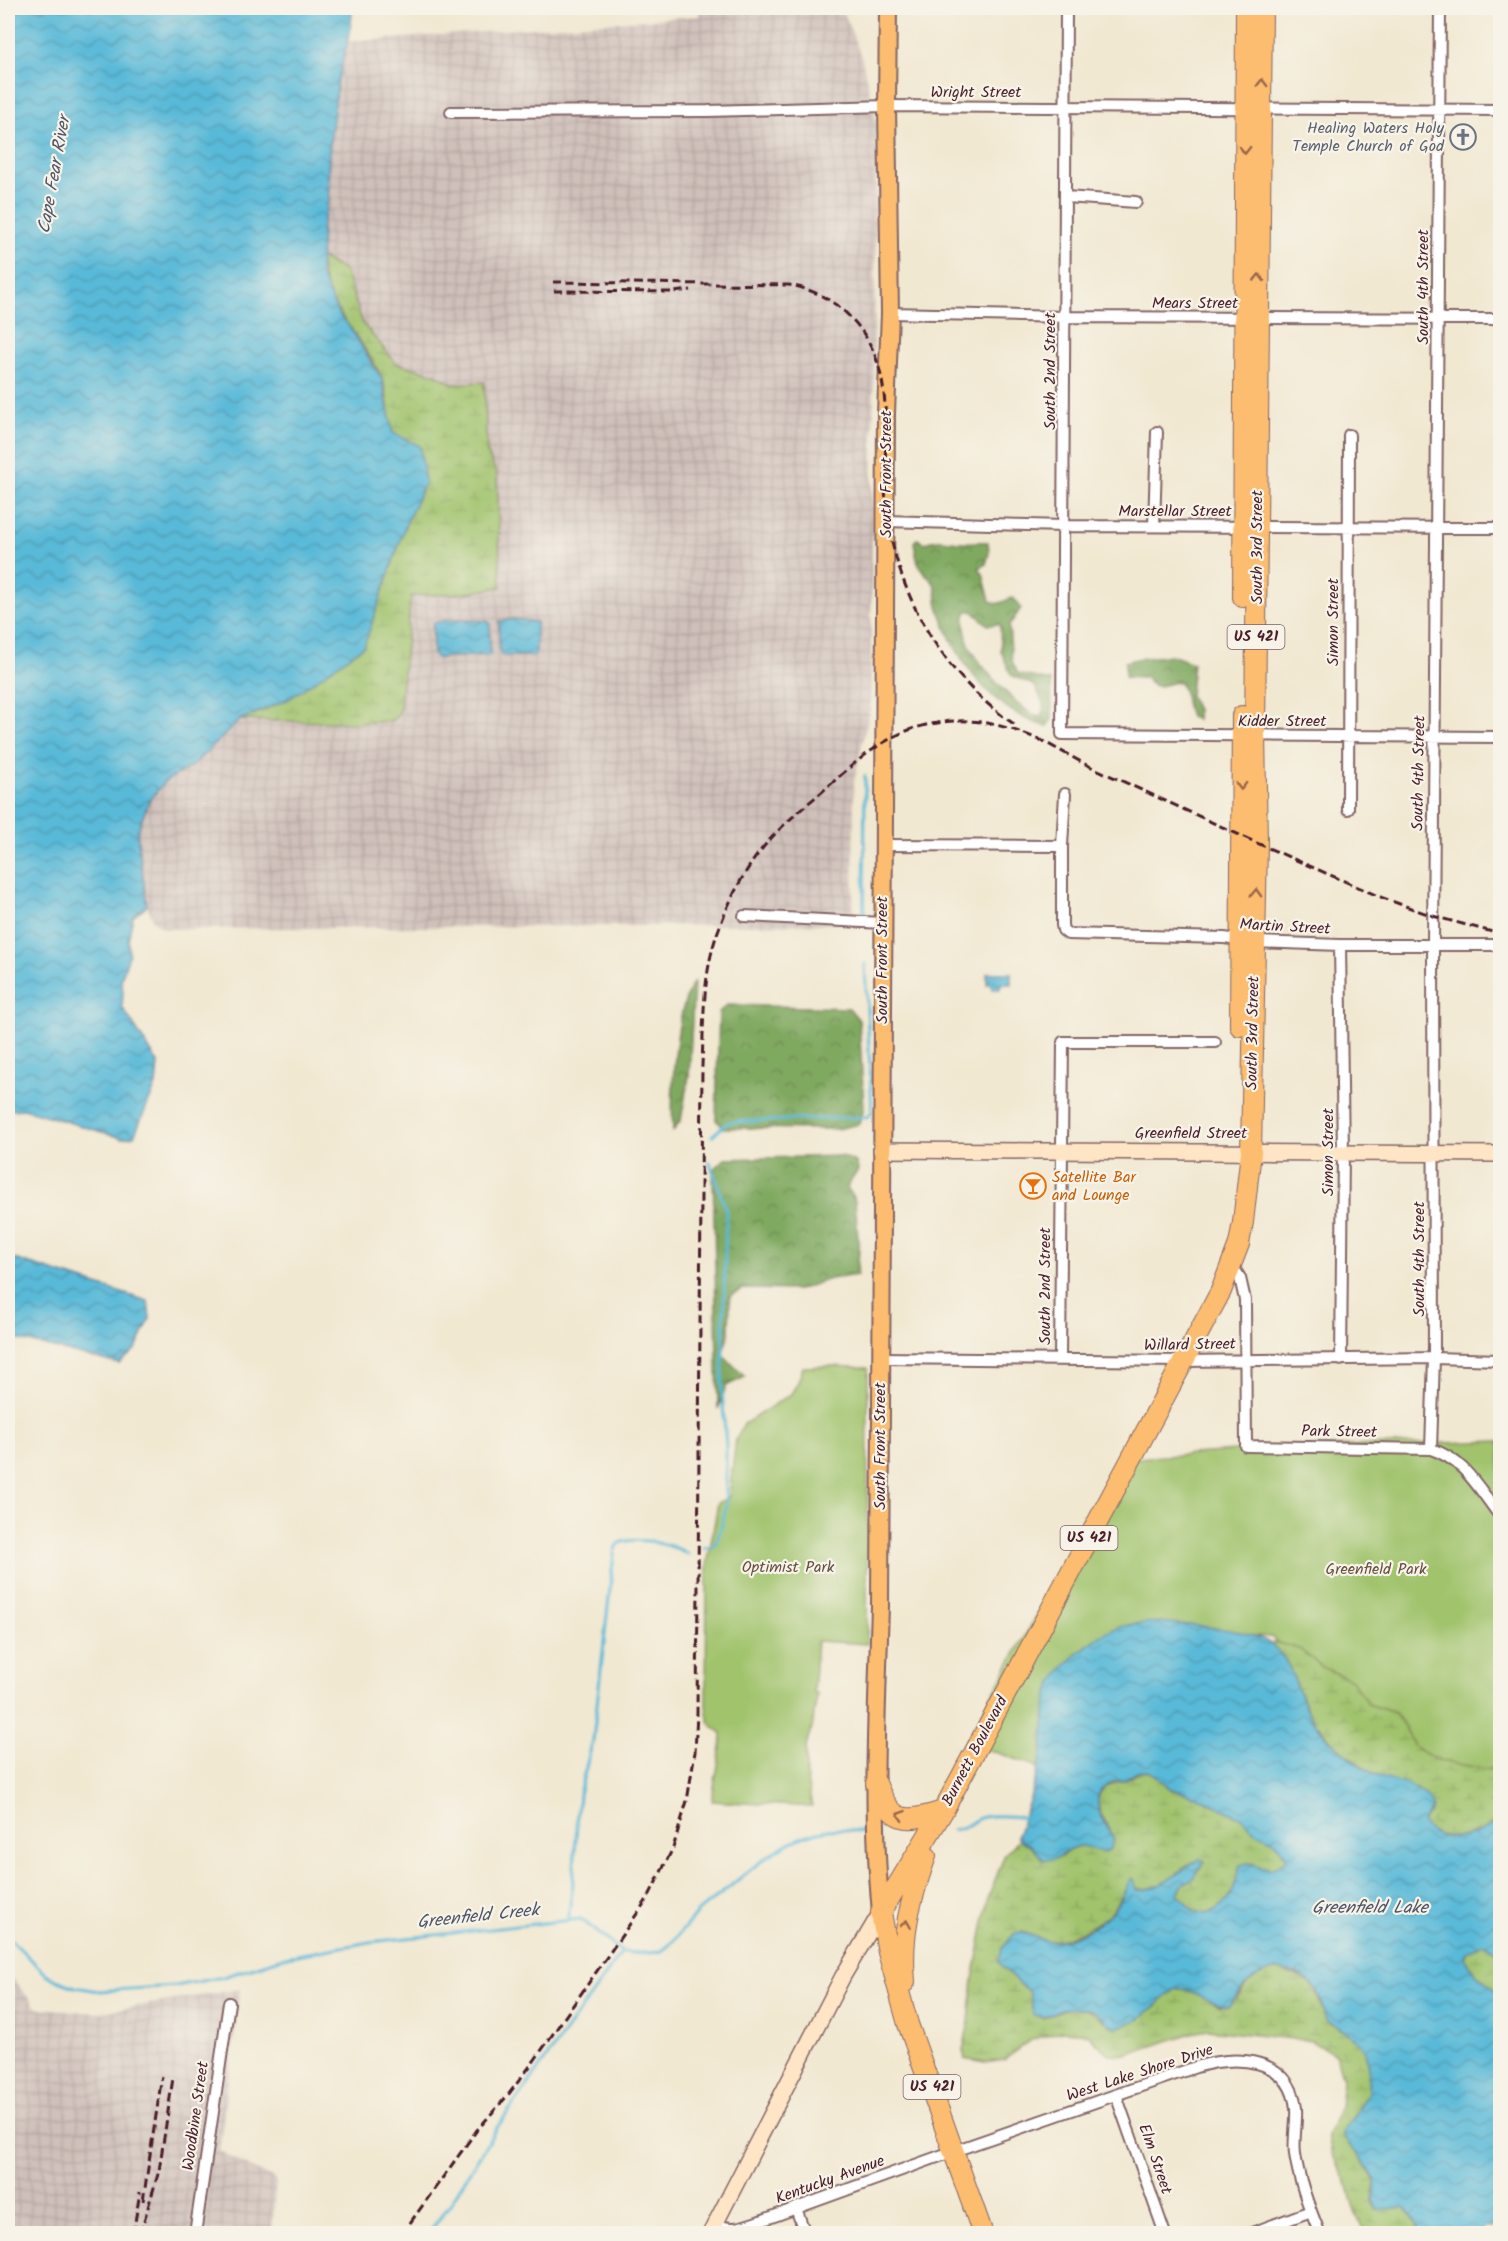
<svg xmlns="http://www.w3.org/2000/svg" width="1508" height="2241" font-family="Kalam,sans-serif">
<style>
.industrial{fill:url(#industrial-grid)}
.green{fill:#a0c36c;stroke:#75714c;stroke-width:1.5}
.forest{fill:url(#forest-crowns);stroke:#656446;stroke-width:1.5;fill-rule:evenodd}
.wetland{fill:url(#wetland-marsh);stroke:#75714c;stroke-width:1.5}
.water{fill:url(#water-waves);stroke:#526c82;stroke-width:1.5}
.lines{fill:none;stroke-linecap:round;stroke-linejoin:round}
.stream{stroke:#59b9d8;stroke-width:3}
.street-casing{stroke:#846565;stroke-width:14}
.secondary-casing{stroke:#846565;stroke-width:18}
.primary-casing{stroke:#846565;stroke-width:20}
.highway-casing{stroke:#846565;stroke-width:22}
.street{stroke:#fff;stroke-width:10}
.secondary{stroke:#fee5c5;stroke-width:15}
.primary{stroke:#fcbd6f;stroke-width:16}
.highway{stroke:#fcbd6f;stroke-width:20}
.rail{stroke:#4a1f2b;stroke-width:3;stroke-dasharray:9 4.5;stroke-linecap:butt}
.oneway{stroke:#9a664a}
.labels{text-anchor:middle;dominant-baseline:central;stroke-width:4.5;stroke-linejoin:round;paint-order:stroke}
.shield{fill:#f7f3e8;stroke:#7e5f64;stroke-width:1.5}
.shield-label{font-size:15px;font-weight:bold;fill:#4a1f2b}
.street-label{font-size:16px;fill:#4a1f2b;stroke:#f7f3e8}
.worship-label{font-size:16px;fill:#5b616d;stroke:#f7f3e8;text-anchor:end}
.food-label{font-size:16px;fill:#c56008;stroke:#f7f3e8;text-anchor:start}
.park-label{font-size:16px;fill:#64503e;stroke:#f7f3e8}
.water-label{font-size:18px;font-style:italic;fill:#4f5568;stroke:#f7f3e8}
</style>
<defs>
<pattern id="industrial-grid" width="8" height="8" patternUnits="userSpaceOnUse" patternTransform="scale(1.5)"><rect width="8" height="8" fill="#cfc0ba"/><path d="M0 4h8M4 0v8" fill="none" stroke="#b3a5a0"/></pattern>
<pattern id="forest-crowns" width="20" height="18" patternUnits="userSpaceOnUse" patternTransform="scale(1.5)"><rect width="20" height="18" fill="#80a960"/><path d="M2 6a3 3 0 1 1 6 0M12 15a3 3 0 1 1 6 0" fill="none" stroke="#6b894f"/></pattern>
<pattern id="wetland-marsh" width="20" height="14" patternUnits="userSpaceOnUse" patternTransform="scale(1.5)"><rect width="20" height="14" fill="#a0c36c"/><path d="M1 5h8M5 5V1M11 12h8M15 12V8" fill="none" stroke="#8ba75e"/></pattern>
<pattern id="water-waves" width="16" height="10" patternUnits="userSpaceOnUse" patternTransform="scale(1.5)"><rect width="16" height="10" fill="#59b9d8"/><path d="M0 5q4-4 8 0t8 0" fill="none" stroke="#4c96af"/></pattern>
</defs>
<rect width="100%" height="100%" fill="#f7f3e8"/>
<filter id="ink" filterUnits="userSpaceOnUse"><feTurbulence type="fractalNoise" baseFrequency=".0167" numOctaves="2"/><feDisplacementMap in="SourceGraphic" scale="12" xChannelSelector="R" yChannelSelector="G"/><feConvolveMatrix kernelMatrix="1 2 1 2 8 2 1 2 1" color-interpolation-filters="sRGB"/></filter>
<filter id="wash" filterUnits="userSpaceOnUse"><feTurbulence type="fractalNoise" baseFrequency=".008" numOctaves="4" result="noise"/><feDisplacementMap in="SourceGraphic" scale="24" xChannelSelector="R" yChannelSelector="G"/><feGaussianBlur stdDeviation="1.35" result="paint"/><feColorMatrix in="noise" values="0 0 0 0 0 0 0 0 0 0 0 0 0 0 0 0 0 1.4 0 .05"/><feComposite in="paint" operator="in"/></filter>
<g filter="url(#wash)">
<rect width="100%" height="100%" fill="#f1e8d1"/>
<path class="industrial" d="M 699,8 L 842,8 L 862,59 L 877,125 L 870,708 L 854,782 L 853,924 L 165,929 L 153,921 L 147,905 L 137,833 L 148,803 L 164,782 L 192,766 L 240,720 L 358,723 L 391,721 L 399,714 L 411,596 L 466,593 L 501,587 L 497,475 L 487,452 L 484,382 L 453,384 L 435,374 L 396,363 L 363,324 L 345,271 L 320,257 L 322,225 L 329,200 L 328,170 L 330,142 L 346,42 L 699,16 Z
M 8,1973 L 37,2008 L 96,2013 L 240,1989 L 219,2151 L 276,2180 L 272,2233 L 8,2233 Z"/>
<path class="green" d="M 833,1366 L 868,1368 L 867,1644 L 817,1641 L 813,1693 L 817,1694 L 812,1729 L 808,1738 L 806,1749 L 806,1775 L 812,1807 L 712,1801 C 714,1778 722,1756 722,1733 C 709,1726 708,1721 706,1706 L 707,1566 L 718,1503 L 729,1497 L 736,1439 L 744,1424 L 791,1394 L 798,1382 L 803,1367 Z
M 1500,1441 L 1500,1811 L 1366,1749 L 1272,1637 L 1186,1632 L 1059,1794 L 1035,1766 L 966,1742 L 1123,1459 L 1264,1449 Z"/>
<path class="forest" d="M 917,539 L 925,543 C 942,537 947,542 963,542 C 972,543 980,541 988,542 L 989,553 L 986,564 L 979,568 L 983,574 L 990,601 L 997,604 L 1013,598 L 1021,608 L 1009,626 L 1012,661 L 1018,674 L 1051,681 L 1052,718 L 1047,727 C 991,711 953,658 938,605 C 936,599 937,592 935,586 C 932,577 922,573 919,565 C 916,558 915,549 914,542 ZM 967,611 L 972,611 L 988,625 L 1000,624 L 1001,651 L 1011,675 L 1035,686 L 1044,706 L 1042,717 C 1022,716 980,665 970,647 C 966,638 962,619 967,611 Z
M 1171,655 L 1193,663 L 1190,695 L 1197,710 L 1197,719 L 1190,717 C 1185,706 1187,691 1179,682 C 1165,682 1156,693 1146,678 L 1125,677 L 1125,662 C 1139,657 1156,658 1171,655 Z
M 694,982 L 689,1076 L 681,1120 L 673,1131 C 671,1096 674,1010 694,982 Z
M 727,1005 L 849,1008 L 859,1020 L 864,1108 L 859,1124 L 837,1129 L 724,1128 L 716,1120 L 719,1012 Z
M 840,1156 L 856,1162 L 858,1170 L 847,1187 L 855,1201 L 859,1250 L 857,1275 L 830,1279 L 798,1290 L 743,1289 L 730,1296 L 729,1333 L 722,1354 L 745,1377 L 726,1386 L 718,1409 L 713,1170 L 725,1159 Z"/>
<path class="wetland" d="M 320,257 L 345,271 L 363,324 L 396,363 L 435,374 L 453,384 L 484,382 L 487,452 L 497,475 L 501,587 L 466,593 L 411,596 L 399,714 L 391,721 L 358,723 L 240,720 L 289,699 L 406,524 L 425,482 C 415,468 398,447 392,432 C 387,415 389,394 382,378 C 363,336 321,305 320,257 Z
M 1274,1642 L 1299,1649 L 1324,1668 L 1352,1680 L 1368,1704 L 1395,1713 L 1404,1726 L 1414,1746 L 1422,1752 L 1442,1761 L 1484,1769 L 1500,1770 L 1500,1820 C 1478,1835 1441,1849 1421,1822 L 1431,1811 L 1422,1792 L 1369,1771 L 1337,1747 L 1310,1716 L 1288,1666 L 1271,1645 Z
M 1147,1771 L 1154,1774 L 1171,1789 L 1196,1796 L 1240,1817 L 1257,1833 L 1274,1841 L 1287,1857 L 1285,1861 L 1272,1869 L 1248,1863 L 1240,1865 C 1233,1893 1234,1900 1207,1914 L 1193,1911 L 1178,1894 L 1183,1884 L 1193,1878 L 1188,1865 C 1171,1879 1149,1899 1128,1884 C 1115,1913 1105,1921 1076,1934 C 1068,1938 1059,1942 1049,1941 C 1040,1940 1031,1935 1022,1932 L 1002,1967 L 1030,1993 L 1033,2014 L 1043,2018 C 1072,2003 1087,2004 1111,2026 C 1125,2020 1143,2016 1155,2007 C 1161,2003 1165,1995 1172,1991 C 1185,1982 1208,1998 1219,2006 L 1237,1999 L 1246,1984 L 1260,1973 L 1277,1970 L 1298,1976 L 1314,1986 L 1326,2020 L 1346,2031 L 1364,2048 L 1369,2066 L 1368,2094 L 1344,2130 L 1375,2181 L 1373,2204 L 1377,2210 L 1404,2207 L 1408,2210 L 1422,2233 L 1365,2233 L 1354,2210 L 1347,2182 L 1332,2154 L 1328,2135 L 1340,2107 L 1343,2080 L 1336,2055 L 1312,2041 L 1208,2030 L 1191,2033 L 1126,2055 L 1108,2054 L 1088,2034 L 1080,2032 L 1061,2031 L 1033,2039 L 1004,2060 L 985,2063 L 965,2059 L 963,2050 L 969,2022 L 973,1979 L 989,1896 L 1005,1854 L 1019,1840 L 1030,1845 L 1044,1860 L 1061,1857 L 1070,1849 L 1079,1846 L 1114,1839 C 1101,1816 1083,1789 1121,1781 C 1131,1779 1135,1772 1147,1771 Z
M 1483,1943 L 1500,1954 L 1500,1995 L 1474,1972 L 1465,1958 L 1467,1952 Z"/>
<path class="water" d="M 8,8 L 352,8 L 351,27 L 338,81 L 330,142 L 328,170 L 329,200 L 322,225 L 320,274 L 338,313 L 349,326 L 382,379 L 393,433 L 420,446 L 425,482 L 406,524 L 364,646 L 289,699 L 240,720 L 192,766 L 164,782 L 148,803 L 137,833 L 147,905 L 133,917 L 128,940 L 129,955 L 121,979 L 123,992 L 122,1007 L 158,1063 L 156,1085 L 134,1136 L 122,1138 L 24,1109 L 8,1110 Z
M 514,619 L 536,622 L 536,652 L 534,656 L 502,656 L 499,648 L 499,621 Z
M 448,620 L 487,621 L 490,623 L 490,655 L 437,658 L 433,654 L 433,623 Z
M 987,973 L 1011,973 L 1011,984 L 1000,984 L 1000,989 L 993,989 L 991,984 L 987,984 Z
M 8,1257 L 148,1301 L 150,1319 L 136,1349 L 119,1364 L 8,1337 Z
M 1160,1622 C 1186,1625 1241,1628 1264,1640 C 1295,1657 1294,1691 1311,1717 C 1319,1729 1331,1742 1342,1751 C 1350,1758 1358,1765 1368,1770 C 1384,1780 1431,1786 1432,1808 L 1422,1822 C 1440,1849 1479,1836 1500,1820 L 1500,1954 L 1483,1943 L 1467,1952 L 1465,1958 L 1474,1972 L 1500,1995 L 1500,2229 L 1487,2226 L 1480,2233 L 1422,2233 L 1408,2210 L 1404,2207 L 1377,2210 C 1371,2200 1377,2192 1375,2181 C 1373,2171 1350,2147 1343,2137 L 1344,2130 L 1368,2094 L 1369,2066 L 1364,2048 L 1346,2031 L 1326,2020 C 1323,2010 1321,1997 1315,1989 C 1301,1967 1267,1966 1249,1982 C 1240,1988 1237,1999 1228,2006 C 1212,2006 1198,1990 1177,1988 L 1138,2020 L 1116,2028 C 1108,2025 1104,2018 1097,2013 C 1088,2007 1075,2008 1064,2009 C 1053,2009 1045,2023 1033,2014 L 1030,1993 L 1002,1967 L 999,1961 L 1002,1948 L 1015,1933 C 1028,1931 1038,1941 1051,1941 C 1074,1942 1106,1922 1119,1903 C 1124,1895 1126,1886 1132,1878 L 1135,1881 L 1136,1890 C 1162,1891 1179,1870 1200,1859 L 1205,1861 L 1193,1878 L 1183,1884 L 1178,1894 L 1193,1911 L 1207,1914 C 1234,1901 1233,1893 1240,1865 L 1248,1863 L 1272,1869 L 1285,1861 L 1287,1857 L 1274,1841 L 1257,1833 L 1240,1817 L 1196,1796 L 1171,1789 L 1154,1774 L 1147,1771 L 1137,1772 L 1123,1781 L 1114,1781 L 1101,1790 L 1098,1796 L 1098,1806 L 1101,1817 L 1114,1839 L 1110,1849 L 1105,1853 C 1097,1851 1088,1846 1080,1846 C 1068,1846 1063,1860 1044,1860 L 1030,1845 L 1019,1840 L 1017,1836 C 1026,1810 1036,1783 1041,1756 C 1045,1737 1043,1715 1048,1696 C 1055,1668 1095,1634 1123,1626 C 1135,1623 1147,1623 1160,1622 Z"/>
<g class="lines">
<path class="stream" d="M 864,916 L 865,776
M 712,1136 L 728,1122 L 867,1117 L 872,1112 L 865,964
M 704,1548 L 713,1547 L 715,1545 L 722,1525 L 726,1506 L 726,1446 L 722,1392 L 726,1210 L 710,1163
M 952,1830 C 968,1829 971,1820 983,1817 C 997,1814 1013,1816 1027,1818
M 568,1921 L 573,1883 L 579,1794 L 593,1740 L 614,1553 C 615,1548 617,1544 622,1542 C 638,1537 675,1545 688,1554
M 8,1937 L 45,1973 L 56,1980 L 75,1987 L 99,1991 L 176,1986 L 223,1977 L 286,1957 L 370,1942 L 581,1919 L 622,1952
M 622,1952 C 634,1953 651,1955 663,1950 C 672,1945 689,1921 698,1912 C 707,1904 717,1897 727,1889 C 764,1858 809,1818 862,1832
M 428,2234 L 450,2204 L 496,2129 L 622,1952"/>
</g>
</g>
<g filter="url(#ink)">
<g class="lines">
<g class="street-casing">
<path id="street" d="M 1066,8 L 1062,734 L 1500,737
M 451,112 L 708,111 L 887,106 L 1500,110
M 1066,197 L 1136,202
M 890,313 L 1066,317 L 1500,319
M 885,521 L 1064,526 L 1500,528
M 1154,526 L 1157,432
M 1065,794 L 1062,846 L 1062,925 L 1063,930 L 1068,934 L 1224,938 L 1254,942 L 1340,945 L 1500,945
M 1348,809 L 1349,435
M 883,845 L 1062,846
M 744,916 L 883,923
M 1340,945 L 1343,1153 L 1341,1360
M 1232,1265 L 1240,1278 L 1245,1300 L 1246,1446 L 1431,1449 C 1465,1460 1479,1489 1500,1516
M 880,1358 L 1184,1361 L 1434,1358 L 1500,1360
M 1060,1359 L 1063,1042 L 1215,1042
M 1431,1449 L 1434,1358 L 1433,945 L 1440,8
M 1116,2095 L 1165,2234
M 796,2208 L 805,2234
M 716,2223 C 731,2234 750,2224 766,2219 L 954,2151 L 1196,2067 C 1235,2055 1290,2056 1296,2108 C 1297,2123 1293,2139 1295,2154 C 1299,2182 1309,2208 1320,2234
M 195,2234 L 229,2003
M 1249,2234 L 1311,2211"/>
</g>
<g class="secondary-casing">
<path id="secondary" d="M 881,1150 L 1500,1154
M 710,2234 L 843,1976 L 881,1912"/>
</g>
<g class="primary-casing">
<path id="primary" d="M 881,1912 C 871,1810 877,1708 880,1606 L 886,413 L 890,313 L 887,106 L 888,8"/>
</g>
<g class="highway-casing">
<path id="highway" d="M 1243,597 L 1246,8
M 1240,1026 L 1242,716
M 876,1783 C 892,1824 904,1823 943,1811
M 905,1982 C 901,1933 910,1902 926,1856
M 983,2234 L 908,2024 L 888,1952 L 881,1912 L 943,1811 L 1221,1291 L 1239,1244 L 1243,1222 L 1251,1152 L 1257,843 L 1255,735 L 1262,8"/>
</g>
<use href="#street" class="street"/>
<use href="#secondary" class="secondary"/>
<use href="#primary" class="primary"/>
<use href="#highway" class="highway"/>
<path class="rail" d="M 553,282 L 789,285 C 812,289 832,299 849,316 C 908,374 874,461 890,533 C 906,611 950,682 1017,726
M 554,291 L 674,292 L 691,290
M 1037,738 L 1085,764 L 1257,843 L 1383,898 L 1433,916 L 1500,934
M 143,2201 L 162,2076
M 133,2234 L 140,2192
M 140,2234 L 159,2171 L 173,2078
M 402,2234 L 477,2130 L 508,2095 L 534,2061 L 648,1898 L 673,1848 L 687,1801 L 695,1752 L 697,1713 L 702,1066 C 704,1019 702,971 720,926 C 729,902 742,875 758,854 C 776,830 800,810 823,791 C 853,764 885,734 926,725 C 973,715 1002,724 1045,742"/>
</g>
<defs><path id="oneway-chevron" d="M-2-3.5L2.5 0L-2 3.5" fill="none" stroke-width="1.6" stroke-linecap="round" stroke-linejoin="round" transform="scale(1.5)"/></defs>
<g class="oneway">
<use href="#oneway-chevron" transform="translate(1262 83) rotate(-90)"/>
<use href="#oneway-chevron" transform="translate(1245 150) rotate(91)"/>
<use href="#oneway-chevron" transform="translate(1259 278) rotate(-89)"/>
<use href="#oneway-chevron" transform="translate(1241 786) rotate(91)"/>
<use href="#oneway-chevron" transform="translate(1256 893) rotate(-88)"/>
<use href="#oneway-chevron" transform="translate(901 1815) rotate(-161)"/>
<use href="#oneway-chevron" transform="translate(906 1924) rotate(-81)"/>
</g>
</g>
<defs>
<g id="church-ring" transform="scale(1.35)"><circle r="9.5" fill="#f7f3e8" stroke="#6b7280" stroke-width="1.5"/><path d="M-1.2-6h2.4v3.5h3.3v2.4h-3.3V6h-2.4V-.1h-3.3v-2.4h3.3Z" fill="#6b7280"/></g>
<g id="bar-ring" transform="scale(1.35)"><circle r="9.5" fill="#f7f3e8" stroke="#e8710a" stroke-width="1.5"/><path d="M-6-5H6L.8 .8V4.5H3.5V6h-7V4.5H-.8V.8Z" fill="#e8710a"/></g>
</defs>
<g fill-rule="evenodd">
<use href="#church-ring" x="1463" y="137"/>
<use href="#bar-ring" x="1033" y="1186"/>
</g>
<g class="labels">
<g class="shield">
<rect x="1227.5" y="625" width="57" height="24" rx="4.5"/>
<rect x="1060.5" y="1526" width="57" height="24" rx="4.5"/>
<rect x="903.5" y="2075" width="57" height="24" rx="4.5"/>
</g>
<g class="shield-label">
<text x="1256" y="637">US 421</text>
<text x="1089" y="1538">US 421</text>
<text x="932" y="2087">US 421</text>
</g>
<g class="street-label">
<text x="976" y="92">Wright Street</text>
<text transform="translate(1423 287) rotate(-90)">South 4th Street</text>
<text x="1195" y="303">Mears Street</text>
<text transform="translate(1050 371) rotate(-90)">South 2nd Street</text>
<text transform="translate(886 474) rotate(-90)">South Front Street</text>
<text x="1175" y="511">Marstellar Street</text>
<text transform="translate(1257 547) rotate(-90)">South 3rd Street</text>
<text transform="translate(1333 622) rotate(-90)">Simon Street</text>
<text x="1282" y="721">Kidder Street</text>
<text transform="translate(1419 773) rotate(-89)">South 4th Street</text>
<text transform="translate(1285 927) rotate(3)">Martin Street</text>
<text transform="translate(882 960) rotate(-90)">South Front Street</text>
<text transform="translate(1253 1033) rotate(-89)">South 3rd Street</text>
<text x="1191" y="1133">Greenfield Street</text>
<text transform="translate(1328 1152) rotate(-90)">Simon Street</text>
<text transform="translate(1419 1259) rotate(-90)">South 4th Street</text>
<text transform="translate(1045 1286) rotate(-90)">South 2nd Street</text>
<text transform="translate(1190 1345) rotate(-1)">Willard Street</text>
<text transform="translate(1339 1432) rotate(1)">Park Street</text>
<text transform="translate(880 1446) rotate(-90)">South Front Street</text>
<text transform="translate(975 1751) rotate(-62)">Burnett Boulevard</text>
<text transform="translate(1140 2073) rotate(-18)">West Lake Shore Drive</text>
<text transform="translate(196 2116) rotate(-82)">Woodbine Street</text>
<text transform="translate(1155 2159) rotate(71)">Elm Street</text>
<text transform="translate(830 2180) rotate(-20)">Kentucky Avenue</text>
</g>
<g class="worship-label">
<text x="1444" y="128">Healing Waters Holy<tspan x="1444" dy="18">Temple Church of God</tspan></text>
</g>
<g class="food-label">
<text x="1052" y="1177">Satellite Bar<tspan x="1052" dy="18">and Lounge</tspan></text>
</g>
<g class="park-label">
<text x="788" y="1567">Optimist Park</text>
<text x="1376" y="1569">Greenfield Park</text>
</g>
<g class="water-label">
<text transform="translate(55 175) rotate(-80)">Cape Fear River</text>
<text x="1370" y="1908">Greenfield Lake</text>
<text transform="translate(478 1917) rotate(-6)">Greenfield Creek</text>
</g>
</g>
<rect width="1508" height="2241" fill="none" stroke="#f7f3e8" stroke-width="30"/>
</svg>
